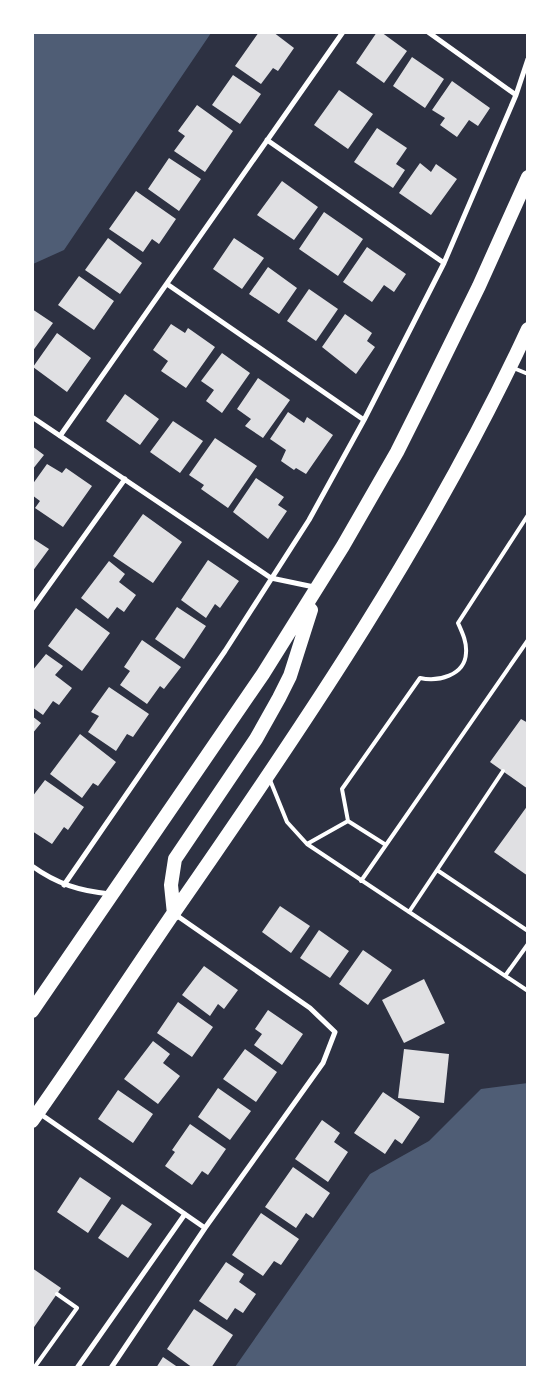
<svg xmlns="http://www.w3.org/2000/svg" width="560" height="1400" font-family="'Space Grotesk',sans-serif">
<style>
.water{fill:#4f5d75}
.building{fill:#e0e0e3}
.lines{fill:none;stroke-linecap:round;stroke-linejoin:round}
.service{stroke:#fff;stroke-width:4}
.minor{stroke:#fff;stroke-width:5}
.trunk{stroke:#fff;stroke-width:14}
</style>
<rect width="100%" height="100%" fill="#2d3142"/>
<path class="water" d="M 33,32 L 211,33 L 64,250 L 33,264 Z
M 528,1083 L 527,1367 L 235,1367 L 370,1174 L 429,1141 L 481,1089 Z"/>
<path class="building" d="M 259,32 L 273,32 L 294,48 L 278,71 L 273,68 L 261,84 L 235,66 Z
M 377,32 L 381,32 L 407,51 L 384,83 L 356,63 Z
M 412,57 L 444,79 L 425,108 L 393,86 Z
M 233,75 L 261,94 L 240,124 L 212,105 Z
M 452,81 L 490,108 L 478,126 L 469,120 L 457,137 L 440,125 L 445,118 L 432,110 Z
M 339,90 L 373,114 L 348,149 L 314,125 Z
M 197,105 L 233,131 L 205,172 L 174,151 L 185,136 L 178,131 Z
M 377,128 L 407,148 L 396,164 L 405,170 L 393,188 L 354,162 Z
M 169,158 L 201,179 L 179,211 L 148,189 Z
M 420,163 L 431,172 L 436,164 L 457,179 L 431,215 L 399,193 Z
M 282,181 L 318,207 L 294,240 L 257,215 Z
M 136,191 L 176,219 L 159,244 L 152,239 L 143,252 L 109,229 Z
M 324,212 L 363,239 L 338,276 L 299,249 Z
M 108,238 L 142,263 L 120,294 L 85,270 Z
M 234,238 L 264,258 L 242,289 L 213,269 Z
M 367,247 L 406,274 L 394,292 L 384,285 L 372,302 L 343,282 Z
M 268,267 L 297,288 L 279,314 L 249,294 Z
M 79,276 L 114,301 L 94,330 L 58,305 Z
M 309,289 L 338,309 L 316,341 L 287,321 Z
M 32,309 L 53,323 L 32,352 Z
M 345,314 L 372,333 L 367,341 L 375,347 L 356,374 L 322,347 Z
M 171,324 L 185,333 L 188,328 L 215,347 L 186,388 L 161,371 L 168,361 L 153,350 Z
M 57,333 L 91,358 L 67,392 L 33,367 Z
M 222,353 L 250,373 L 222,413 L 206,401 L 214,390 L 201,381 Z
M 258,378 L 290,400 L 263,438 L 245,426 L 251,419 L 237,409 Z
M 125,394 L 159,419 L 140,445 L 106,421 Z
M 288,412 L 304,423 L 307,417 L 333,435 L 306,474 L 296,468 L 294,470 L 281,461 L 286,450 L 270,439 Z
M 173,421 L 203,441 L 180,473 L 150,452 Z
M 215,438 L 257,466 L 228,508 L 201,489 L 204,485 L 189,475 Z
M 32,446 L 44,455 L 32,470 Z
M 47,464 L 62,473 L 66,468 L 92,486 L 63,527 L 35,508 L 40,501 L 32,495 L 32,485 Z
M 256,478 L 284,497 L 278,505 L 287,511 L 268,539 L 233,512 Z
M 143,514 L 182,542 L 153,583 L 113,556 Z
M 32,538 L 49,549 L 32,572 Z
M 208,560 L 239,581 L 220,608 L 215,604 L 206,618 L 181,600 Z
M 109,561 L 125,574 L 119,582 L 136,595 L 124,612 L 117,607 L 108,619 L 81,598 Z
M 177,607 L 206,626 L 184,659 L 155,639 Z
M 76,608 L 110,633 L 82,671 L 48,646 Z
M 142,640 L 181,667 L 164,689 L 160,686 L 147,704 L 120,685 L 130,671 L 124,667 Z
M 46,654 L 63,666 L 55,675 L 72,688 L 59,705 L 53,701 L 43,715 L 32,707 L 32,671 Z
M 109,687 L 149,714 L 133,737 L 127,734 L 116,751 L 88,732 L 99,716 L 91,712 Z
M 32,716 L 41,723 L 32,734 Z
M 521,719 L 528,723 L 528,789 L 490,762 Z
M 80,734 L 116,762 L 98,786 L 93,783 L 82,798 L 50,774 Z
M 45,780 L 84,807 L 68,830 L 64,827 L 52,844 L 32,831 L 32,797 Z
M 528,805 L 528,876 L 494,852 Z
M 280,906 L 310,926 L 291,953 L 262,932 Z
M 319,930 L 349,951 L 330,978 L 300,958 Z
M 363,950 L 392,970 L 368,1005 L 339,984 Z
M 204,966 L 238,990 L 224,1009 L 218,1004 L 210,1016 L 182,995 Z
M 424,979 L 445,1023 L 404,1043 L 382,1000 Z
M 178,1002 L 213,1027 L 192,1057 L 157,1033 Z
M 268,1010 L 303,1034 L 282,1065 L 254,1045 L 262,1034 L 255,1029 Z
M 153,1041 L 170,1054 L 163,1063 L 180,1076 L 158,1104 L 124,1079 Z
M 245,1049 L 277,1072 L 256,1102 L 223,1079 Z
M 404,1049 L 449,1054 L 444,1103 L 398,1098 Z
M 218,1088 L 251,1111 L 230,1140 L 198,1117 Z
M 118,1090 L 153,1114 L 133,1143 L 98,1119 Z
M 383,1092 L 420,1117 L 402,1144 L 395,1139 L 385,1154 L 354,1133 Z
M 322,1120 L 340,1133 L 334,1142 L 348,1152 L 328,1182 L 295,1159 Z
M 190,1124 L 226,1149 L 208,1175 L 202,1171 L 192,1185 L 165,1166 L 175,1152 L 172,1150 Z
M 293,1167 L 330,1193 L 313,1218 L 306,1213 L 296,1228 L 265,1207 Z
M 80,1177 L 111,1198 L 88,1233 L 57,1212 Z
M 122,1204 L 152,1224 L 128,1258 L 98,1238 Z
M 261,1213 L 299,1239 L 281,1265 L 274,1261 L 263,1276 L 232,1255 Z
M 226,1262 L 244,1274 L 239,1282 L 256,1294 L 243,1313 L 235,1308 L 227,1320 L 199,1301 Z
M 32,1268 L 61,1288 L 32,1330 Z
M 194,1309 L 233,1335 L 211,1368 L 193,1368 L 167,1349 Z
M 163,1357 L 179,1368 L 156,1368 Z"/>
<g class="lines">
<path class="service" d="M 511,367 L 528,374
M 270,780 L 287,822 L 307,844 L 528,991
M 348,821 L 386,845
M 307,844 L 348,821 L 342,789 L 420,678 C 437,682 465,676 466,653 C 467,642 462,632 458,623 L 528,515
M 437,870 L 528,931
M 361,881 L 528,640
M 409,912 L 503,771
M 505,976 L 528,944
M 34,1368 L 77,1308 L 57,1294"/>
<path class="minor" d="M 428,32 L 516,95
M 267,140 L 444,263
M 167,284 L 364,420
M 32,417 L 271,578 L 314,587
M 60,436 L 343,32
M 32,609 L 125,479
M 32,866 C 57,884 80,891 110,894
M 64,885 L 225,651 L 309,520 L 364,420 L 444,263 L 516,95 L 528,59
M 39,1113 L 205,1228
M 77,1368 L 185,1214
M 111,1368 L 205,1228 L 323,1063 L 335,1032 L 310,1008 L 176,915"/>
<path class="trunk" d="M 174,914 L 171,885 L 175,859 L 256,739 L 279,698 L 290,676 L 311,610
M 32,1011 L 263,674 L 343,546 L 397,452 L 425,396 L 479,286 L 528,177
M 32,1121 C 81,1052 127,981 175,911 C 305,724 432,536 528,329"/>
</g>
<rect width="560" height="1400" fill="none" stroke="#ffffff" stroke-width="68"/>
</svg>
